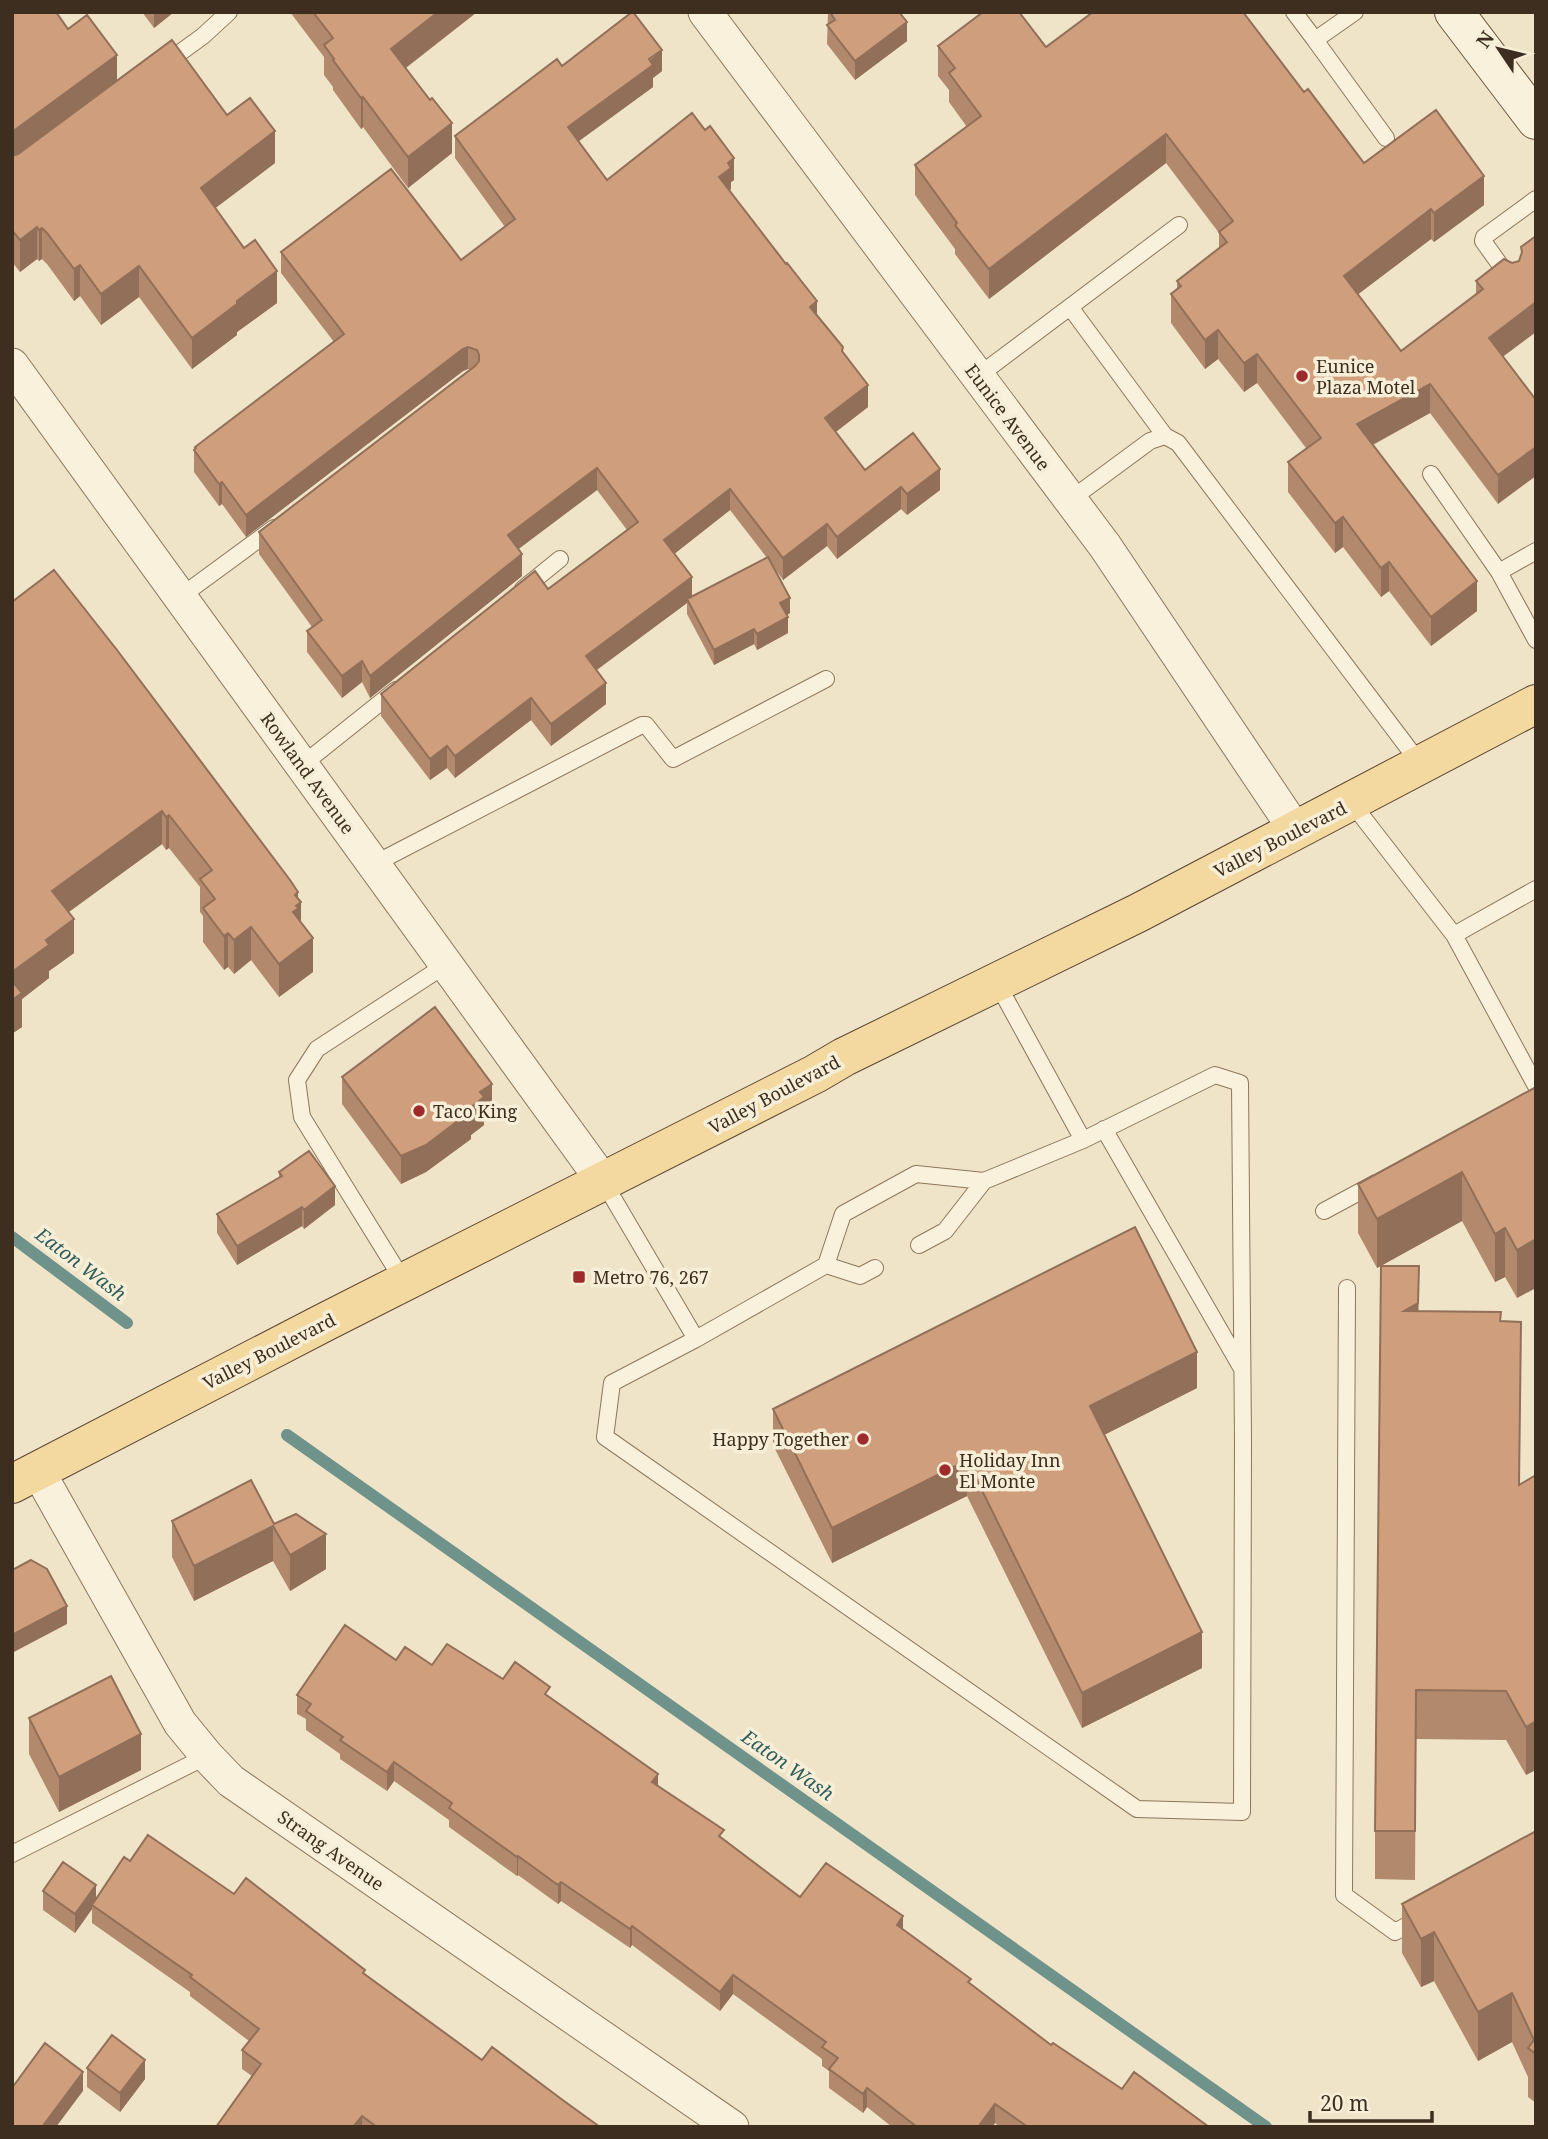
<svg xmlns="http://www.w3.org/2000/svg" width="1548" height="2139" font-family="'Noto Serif',serif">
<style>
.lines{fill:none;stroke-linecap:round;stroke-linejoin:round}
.stream{stroke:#6f938a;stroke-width:12}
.lane-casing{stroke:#8d765c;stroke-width:18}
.street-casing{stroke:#8d765c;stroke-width:35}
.secondary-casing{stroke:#6f573f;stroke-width:40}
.primary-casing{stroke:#5b4430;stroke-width:40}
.lane{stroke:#faf1dc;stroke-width:16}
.street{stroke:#faf1dc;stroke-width:33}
.secondary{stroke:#faf1dc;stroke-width:38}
.primary{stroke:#f3d9a0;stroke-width:38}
.wall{fill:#b2896c;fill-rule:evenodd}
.shaded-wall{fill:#916f58}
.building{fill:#cf9f7d;stroke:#916f58;stroke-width:2}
.poi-dot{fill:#9e2a2b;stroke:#f7eed8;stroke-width:2.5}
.labels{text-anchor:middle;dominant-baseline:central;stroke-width:7;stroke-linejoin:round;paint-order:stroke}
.poi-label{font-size:18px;fill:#3d2e20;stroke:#f7eed8;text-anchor:start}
.street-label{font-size:18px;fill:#3d2e20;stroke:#f7eed8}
.water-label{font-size:19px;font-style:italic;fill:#2f5d5a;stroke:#f7eed8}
</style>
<rect width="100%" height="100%" fill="#f0e4c8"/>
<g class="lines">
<path class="stream" d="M 12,1237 L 127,1323
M 287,1435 L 1266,2127"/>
<g class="lane-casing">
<path id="lane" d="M 1294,12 L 1315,40
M 1355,12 L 1315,40 L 1386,138
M 163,65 L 203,36 L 229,12
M 1511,280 L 1483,241 L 1484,237 L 1536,199
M 1070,307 L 1165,436
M 978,376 L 1179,225
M 1431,474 L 1499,572
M 1070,500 L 1150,441 L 1165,436 L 1178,443 L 1421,765
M 1536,551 L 1499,572 L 1536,640
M 523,589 L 560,559
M 180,597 L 274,528
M 302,765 L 396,690
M 1351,802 L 1454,935 L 1536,889
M 374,864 L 642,725 L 646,725 L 673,759 L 826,679
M 1454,935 L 1536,1086
M 997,983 L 1083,1140
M 1104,1129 L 1241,1367
M 603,1181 L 696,1339 L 826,1265 L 843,1214 L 916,1174 L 984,1181 L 1083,1140 L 1215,1075 L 1240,1083 L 1243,1440 L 1242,1812 L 1137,1809 L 605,1437 L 612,1383 L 696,1339
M 1324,1211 L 1376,1183
M 919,1245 L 945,1231 L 984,1181
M 826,1265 L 860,1276 L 875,1268
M 404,1282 L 302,1117 L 297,1080 L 317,1049 L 447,964
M 1347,1288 L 1344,1895 L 1395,1932 L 1420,1918
M 12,1854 L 207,1756"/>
</g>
<g class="street-casing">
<path id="street" d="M 705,12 L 1105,546 L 1296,831
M 12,365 L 603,1181
M 38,1471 L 180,1723 L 207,1756 L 231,1781 L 732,2127"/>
</g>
<g class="secondary-casing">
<path id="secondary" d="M 1454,12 L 1536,120"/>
</g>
<g class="primary-casing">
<path id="primary" d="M 12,1484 L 327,1321 L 815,1074 L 844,1057 L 1138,913 L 1536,704"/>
</g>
<use href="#lane" class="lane"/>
<use href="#street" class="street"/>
<use href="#secondary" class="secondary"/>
<use href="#primary" class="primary"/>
</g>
<path class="wall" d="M 12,12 L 68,29 L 117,81 L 227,115 L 275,163 L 215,208 L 277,303 L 237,332 L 237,335 L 192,369 L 139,297 L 101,325 L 80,296 L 74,301 L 47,264 L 42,259 L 39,261 L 37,259 L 20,272 L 12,262 Z
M 142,12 L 174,12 L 154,28 Z
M 290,12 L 477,12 L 406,68 L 452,153 L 408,188 L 363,127 L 361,129 L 333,90 L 333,87 L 324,75 L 324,57 Z
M 828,12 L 899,12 L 907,41 L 855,80 L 827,44 Z
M 938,46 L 1046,47 L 1304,92 L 1364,163 L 1484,205 L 1434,242 L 1431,239 L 1358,294 L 1401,351 L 1476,294 L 1476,281 L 1519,261 L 1521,256 L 1521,247 L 1536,236 L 1503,356 L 1498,504 L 1430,413 L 1373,445 L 1477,611 L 1431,646 L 1389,591 L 1381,597 L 1343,547 L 1335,553 L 1288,492 L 1288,462 L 1306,448 L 1257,383 L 1244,392 L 1218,359 L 1205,369 L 1171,323 L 1171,294 L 1177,290 L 1177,281 L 1219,249 L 1219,233 L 1166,163 L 989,299 L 955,254 L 955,249 L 915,195 L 915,165 L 967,127 L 949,102 L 949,90 L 938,76 Z
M 562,66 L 662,71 L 653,78 L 653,87 L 579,141 L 607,180 L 734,180 L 731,182 L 731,189 L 730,190 L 843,351 L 868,407 L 836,432 L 865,470 L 940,490 L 907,515 L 901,509 L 837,559 L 827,546 L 783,580 L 773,566 L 790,613 L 787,615 L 788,633 L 757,650 L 754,644 L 714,665 L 687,614 L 687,603 L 596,670 L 606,704 L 551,746 L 531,720 L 455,778 L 447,768 L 430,780 L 381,716 L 381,694 L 548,589 L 627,530 L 597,490 L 518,549 L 522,576 L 370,698 L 362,682 L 342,698 L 307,652 L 307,631 L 312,627 L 259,554 L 259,532 L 470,369 L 468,369 L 463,371 L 246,537 L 222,504 L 219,506 L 194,472 L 194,450 L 195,447 L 334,342 L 281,273 L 281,252 L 461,260 L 505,227 L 455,158 L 455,136 ZM 730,510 L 767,558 L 692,596 L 674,554 Z
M 12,602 L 298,899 L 301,922 L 313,972 L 279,997 L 251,960 L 234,974 L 228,967 L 224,970 L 203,942 L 203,916 L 200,912 L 200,887 L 169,848 L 166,850 L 162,844 L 69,912 L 74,953 L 49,971 L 49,978 L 22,999 L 22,1027 L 13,1033 L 13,1036 L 12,1037 Z
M 342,1077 L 492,1111 L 484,1117 L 484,1125 L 471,1135 L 471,1139 L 426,1172 L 401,1184 L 342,1104 Z
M 1536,1087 L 1517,1298 L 1505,1277 L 1495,1282 L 1462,1221 L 1377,1268 L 1358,1233 L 1358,1184 Z
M 279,1172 L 335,1205 L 304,1229 L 302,1226 L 237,1265 L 217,1233 L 217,1214 L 279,1177 Z
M 1419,1311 L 1501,1321 L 1520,1484 L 1536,1475 L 1526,1775 L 1506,1740 L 1416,1739 L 1415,1880 L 1375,1879 L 1375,1831 Z
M 1197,1388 L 1104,1435 L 1202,1668 L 1082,1728 L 967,1496 L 832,1563 L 773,1445 L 773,1409 Z
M 172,1521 L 274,1524 L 326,1569 L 290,1591 L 273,1561 L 194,1601 L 172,1557 Z
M 396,1660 L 432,1665 L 503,1679 L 550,1697 L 724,1839 L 800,1897 L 903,1930 L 971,1984 L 1051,2045 L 1122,2089 L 1209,2127 L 1000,2127 L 995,2123 L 992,2127 L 892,2127 L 867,2107 L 863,2113 L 829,2088 L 829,2071 L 822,2066 L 822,2059 L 733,1994 L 720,2011 L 632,1945 L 630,1948 L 561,1901 L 558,1904 L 518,1875 L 517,1876 L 449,1827 L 449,1820 L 394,1781 L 387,1791 L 340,1759 L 340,1754 L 306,1730 L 306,1719 L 297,1714 L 297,1695 Z
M 29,1718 L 141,1770 L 59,1812 L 29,1754 Z
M 1536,1831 L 1536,2103 L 1528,2097 L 1528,2077 L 1512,2042 L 1478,2061 L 1434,1981 L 1421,1987 L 1402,1953 L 1402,1904 Z
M 130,1861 L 234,1894 L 365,1975 L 482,2060 L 564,2101 L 600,2127 L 216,2127 L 252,2076 L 242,2069 L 242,2050 L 249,2041 L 190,1996 L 190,1992 L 92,1923 L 92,1909 L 75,1933 L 43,1910 L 43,1891 L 96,1899 Z
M 87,2068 L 145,2079 L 120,2112 L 87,2087 Z"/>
<path class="shaded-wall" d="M 154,12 L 174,12 L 154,28 Z
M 438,12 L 477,12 L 391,79 L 391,49 Z
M 907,22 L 907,41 L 855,80 L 855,61 Z
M 662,50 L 662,71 L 653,78 L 653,87 L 568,149 L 568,127 Z
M 117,55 L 117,86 L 12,164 L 12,132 Z
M 363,97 L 363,127 L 361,129 L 361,98 Z
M 452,123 L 452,153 L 408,188 L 408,157 Z
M 275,131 L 275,163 L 201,219 L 201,188 Z
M 1166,134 L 1166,163 L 989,299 L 989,269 Z
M 734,158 L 734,180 L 731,182 L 731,189 L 719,198 L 719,177 L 728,163 Z
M 1484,176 L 1484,205 L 1434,242 L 1434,213 Z
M 1431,209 L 1431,239 L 1344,305 L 1344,276 Z
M 37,227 L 37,259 L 20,272 L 20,240 Z
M 42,228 L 42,259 L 39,261 L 39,230 Z
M 80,265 L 80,296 L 74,301 L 74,269 Z
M 139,266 L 139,297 L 101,325 L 101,294 Z
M 277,271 L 277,303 L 237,332 L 237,335 L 192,369 L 192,338 L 237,301 Z
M 817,301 L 817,322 L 810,307 Z
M 1536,302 L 1536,332 L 1489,367 L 1489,338 Z
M 1218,330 L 1218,359 L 1205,369 L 1205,340 Z
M 468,347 L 468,369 L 463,371 L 246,537 L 246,515 L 463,349 Z
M 1257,354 L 1257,383 L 1244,392 L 1244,363 Z
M 1430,384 L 1430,413 L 1357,453 L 1357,424 Z
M 868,385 L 868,407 L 825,440 L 825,418 Z
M 1536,447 L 1536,476 L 1498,504 L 1498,475 Z
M 597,468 L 597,490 L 508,557 L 508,535 Z
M 940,469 L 940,490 L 907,515 L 907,494 Z
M 222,482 L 222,504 L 219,506 L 219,484 Z
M 901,487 L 901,509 L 837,559 L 837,537 Z
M 730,489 L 730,510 L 664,562 L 664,540 Z
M 1343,517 L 1343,547 L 1335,553 L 1335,523 Z
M 827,524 L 827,546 L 783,580 L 783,558 Z
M 522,554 L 522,576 L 370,698 L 370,676 Z
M 1389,562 L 1389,591 L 1381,597 L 1381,568 Z
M 692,577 L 692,599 L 687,599 L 687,603 L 586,678 L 586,656 Z
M 1477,581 L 1477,611 L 1431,646 L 1431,617 Z
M 790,598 L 790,613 L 780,619 L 780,603 Z
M 788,617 L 788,633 L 757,650 L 757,634 Z
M 754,629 L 754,644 L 714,665 L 714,650 Z
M 362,661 L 362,682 L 342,698 L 342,676 Z
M 606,683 L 606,704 L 551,746 L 551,724 Z
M 531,698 L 531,720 L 455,778 L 455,756 Z
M 447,746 L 447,768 L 430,780 L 430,759 Z
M 162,811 L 162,844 L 52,924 L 52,891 Z
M 169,815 L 169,848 L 166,850 L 166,817 Z
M 298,892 L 298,904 L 301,902 L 301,936 L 293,912 L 295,895 Z
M 74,919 L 74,953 L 49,971 L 49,978 L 22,999 L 22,1027 L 13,1033 L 13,1036 L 12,1037 L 12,972 L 46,940 Z
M 251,927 L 251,960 L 234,974 L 234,940 Z
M 228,933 L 228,967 L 224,970 L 224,936 Z
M 313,938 L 313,972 L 279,997 L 279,964 Z
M 492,1084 L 492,1111 L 484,1117 L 484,1125 L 471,1135 L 471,1139 L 426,1172 L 401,1184 L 401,1156 L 470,1108 L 480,1092 Z
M 1462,1172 L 1462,1221 L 1377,1268 L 1377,1219 Z
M 335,1186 L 335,1205 L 304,1229 L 304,1210 Z
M 302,1207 L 302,1226 L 237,1265 L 237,1246 Z
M 1505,1228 L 1505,1277 L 1495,1282 L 1495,1234 Z
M 1536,1239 L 1536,1288 L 1517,1298 L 1517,1250 Z
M 1419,1266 L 1418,1352 L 1404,1311 Z
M 1197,1352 L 1197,1388 L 1090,1442 L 1090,1406 Z
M 967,1460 L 967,1496 L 832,1563 L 832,1528 Z
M 273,1526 L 273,1561 L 194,1601 L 194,1566 Z
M 326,1534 L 326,1569 L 290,1591 L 290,1555 Z
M 67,1606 L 67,1624 L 12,1653 L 12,1635 Z
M 1202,1632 L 1202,1668 L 1082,1728 L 1082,1693 Z
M 1536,1721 L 1536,1770 L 1526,1775 L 1526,1727 Z
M 141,1734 L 141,1770 L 59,1812 L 59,1777 Z
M 394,1762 L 394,1781 L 387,1791 L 387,1772 Z
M 658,1774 L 658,1793 L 652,1782 Z
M 518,1856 L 518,1875 L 517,1876 L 517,1857 Z
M 561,1882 L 561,1901 L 558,1904 L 558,1885 Z
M 96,1885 L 96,1904 L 92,1905 L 92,1909 L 75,1933 L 75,1914 Z
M 903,1916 L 903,1935 L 897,1925 Z
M 632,1926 L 632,1945 L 630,1948 L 630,1929 Z
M 1434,1932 L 1434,1981 L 1421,1987 L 1421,1939 Z
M 733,1975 L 733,1994 L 720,2011 L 720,1992 Z
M 1512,1993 L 1512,2042 L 1478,2061 L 1478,2012 Z
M 145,2060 L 145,2079 L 120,2112 L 120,2093 Z
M 83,2072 L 83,2091 L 56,2127 L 42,2127 Z
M 867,2088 L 867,2107 L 863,2113 L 863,2094 Z
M 995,2104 L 995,2123 L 992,2127 L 978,2127 Z
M 362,2116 L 362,2127 L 353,2127 Z"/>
<path class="building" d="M 12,12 L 56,12 L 68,29 L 87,15 L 117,55 L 12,132 Z
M 313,12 L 438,12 L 391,49 L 430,100 L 432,98 L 452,123 L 408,157 L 363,97 L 361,98 L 333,60 L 334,59 L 324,45 L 333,38 Z
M 632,12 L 633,12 L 662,50 L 649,59 L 653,65 L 568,127 L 607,180 L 692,113 L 705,130 L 710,126 L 734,158 L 728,163 L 731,168 L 719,177 L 786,264 L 787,263 L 817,301 L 810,307 L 843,347 L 842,351 L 868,385 L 825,418 L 865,470 L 913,433 L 940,469 L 907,494 L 901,487 L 837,537 L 827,524 L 783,558 L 730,489 L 664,540 L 692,577 L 586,656 L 606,683 L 551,724 L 531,698 L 455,756 L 447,746 L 430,759 L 381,694 L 535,571 L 548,589 L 638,522 L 597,468 L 508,535 L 522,554 L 370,676 L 362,661 L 342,676 L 307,631 L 322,620 L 259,532 L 475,366 L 479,361 L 479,355 L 477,350 L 468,347 L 463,349 L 246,515 L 222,482 L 219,484 L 194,450 L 196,448 L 195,447 L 344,334 L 281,252 L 391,169 L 461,260 L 515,219 L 455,136 L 557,59 L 562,66 Z
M 830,12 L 899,12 L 907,22 L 855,61 L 827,25 L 835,20 Z
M 983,12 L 1019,12 L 1046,47 L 1093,12 L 1243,12 L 1304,92 L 1308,89 L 1364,163 L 1436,110 L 1484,176 L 1434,213 L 1431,209 L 1344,276 L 1401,351 L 1483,289 L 1476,281 L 1504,259 L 1512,263 L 1519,261 L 1522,252 L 1521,247 L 1536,236 L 1536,302 L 1489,338 L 1536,400 L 1536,447 L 1498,475 L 1430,384 L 1357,424 L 1477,581 L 1431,617 L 1389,562 L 1381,568 L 1343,517 L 1335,523 L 1288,462 L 1321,438 L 1257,354 L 1244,363 L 1218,330 L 1205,340 L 1171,294 L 1181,286 L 1177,281 L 1227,242 L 1219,232 L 1233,221 L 1166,134 L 989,269 L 955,225 L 957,223 L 915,165 L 981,116 L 949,73 L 955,68 L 938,46 Z
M 172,40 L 227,115 L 250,98 L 275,131 L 201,188 L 244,248 L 255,240 L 277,271 L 237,301 L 237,304 L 192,338 L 139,266 L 101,294 L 80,265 L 74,269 L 47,233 L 42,228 L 39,230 L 37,227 L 20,240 L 12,230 L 12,156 L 18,154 Z
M 768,557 L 790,598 L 780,603 L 788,617 L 757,634 L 754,629 L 714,650 L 687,599 Z
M 54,570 L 117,650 L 290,880 L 298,892 L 295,895 L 301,902 L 296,906 L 299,908 L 293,912 L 313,938 L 279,964 L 251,927 L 234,940 L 228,933 L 224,936 L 203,908 L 215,899 L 200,879 L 212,870 L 169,815 L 166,817 L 162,811 L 52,891 L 74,919 L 46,940 L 49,945 L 12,972 L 12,602 Z
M 12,981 L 22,993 L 12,1000 Z
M 435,1007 L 492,1084 L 480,1092 L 484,1097 L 470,1108 L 471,1111 L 426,1145 L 401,1156 L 342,1077 Z
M 1536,1087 L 1536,1239 L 1517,1250 L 1505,1228 L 1495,1234 L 1462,1172 L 1377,1219 L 1358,1184 Z
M 309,1151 L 335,1186 L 304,1210 L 302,1207 L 237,1246 L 217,1214 L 282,1176 L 279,1172 Z
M 1135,1227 L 1197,1352 L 1090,1406 L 1202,1632 L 1082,1693 L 967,1460 L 832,1528 L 773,1409 Z
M 1381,1266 L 1419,1266 L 1418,1303 L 1404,1311 L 1501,1312 L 1500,1321 L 1521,1322 L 1519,1485 L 1536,1475 L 1536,1721 L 1526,1727 L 1506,1691 L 1416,1690 L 1415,1831 L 1375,1831 Z
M 251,1480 L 274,1524 L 296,1514 L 326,1534 L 290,1555 L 273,1526 L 194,1566 L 172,1521 Z
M 31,1560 L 47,1569 L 67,1606 L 12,1635 L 12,1570 Z
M 345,1625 L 396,1660 L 405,1647 L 432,1665 L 447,1644 L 503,1679 L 515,1662 L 550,1687 L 545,1694 L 658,1774 L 652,1782 L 724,1830 L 719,1836 L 800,1897 L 826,1863 L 903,1916 L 897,1925 L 971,1979 L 968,1982 L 1051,2045 L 1053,2043 L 1122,2089 L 1134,2072 L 1209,2127 L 1028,2127 L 995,2104 L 978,2127 L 917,2127 L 867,2088 L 863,2094 L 829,2069 L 838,2058 L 822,2047 L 826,2042 L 733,1975 L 720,1992 L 632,1926 L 630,1929 L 561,1882 L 558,1885 L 518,1856 L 517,1857 L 449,1808 L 452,1803 L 394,1762 L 387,1772 L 340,1740 L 343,1737 L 306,1711 L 311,1704 L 297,1695 Z
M 111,1676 L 141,1734 L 59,1777 L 29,1718 Z
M 1536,1831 L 1536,2054 L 1528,2048 L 1534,2040 L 1512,1993 L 1478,2012 L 1434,1932 L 1421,1939 L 1402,1904 Z
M 148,1835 L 234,1894 L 246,1878 L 365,1970 L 363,1973 L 482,2060 L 492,2047 L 564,2101 L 600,2127 L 377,2127 L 362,2116 L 353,2127 L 216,2127 L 261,2064 L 242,2050 L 259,2029 L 190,1977 L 192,1975 L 92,1905 L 124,1857 L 130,1861 Z
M 63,1862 L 96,1885 L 75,1914 L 43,1891 Z
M 112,2035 L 145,2060 L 120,2093 L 87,2068 Z
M 45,2043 L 83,2072 L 42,2127 L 12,2127 L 12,2088 Z"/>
<g class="poi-dot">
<circle cx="1302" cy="376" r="7"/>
<circle cx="419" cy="1111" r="7"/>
<rect x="572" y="1270" width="14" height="14" rx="3.5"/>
<circle cx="863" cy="1439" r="7"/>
<circle cx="945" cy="1470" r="7"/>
</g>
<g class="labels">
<g class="poi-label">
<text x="1316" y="366">Eunice<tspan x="1316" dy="21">Plaza Motel</tspan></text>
<text x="433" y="1111">Taco King</text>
<text x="593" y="1277">Metro 76, 267</text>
<text x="849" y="1439" text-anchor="end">Happy Together</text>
<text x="959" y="1460">Holiday Inn<tspan x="959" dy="21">El Monte</tspan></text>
</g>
<g class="street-label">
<text transform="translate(1008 417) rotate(53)">Eunice Avenue</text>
<text transform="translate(308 773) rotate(54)">Rowland Avenue</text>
<text transform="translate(1280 839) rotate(-27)">Valley Boulevard</text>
<text transform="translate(774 1094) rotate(-28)">Valley Boulevard</text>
<text transform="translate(269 1351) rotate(-27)">Valley Boulevard</text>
<text transform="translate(331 1850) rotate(35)">Strang Avenue</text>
</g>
<g class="water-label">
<text transform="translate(81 1264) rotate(37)">Eaton Wash</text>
<text transform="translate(788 1765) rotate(35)">Eaton Wash</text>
</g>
</g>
<rect width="1548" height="2139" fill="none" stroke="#3d2e20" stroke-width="28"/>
<g transform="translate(1499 49) rotate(305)" stroke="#f7eed8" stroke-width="5" paint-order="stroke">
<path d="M0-5L12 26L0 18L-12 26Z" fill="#3d2e20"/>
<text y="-10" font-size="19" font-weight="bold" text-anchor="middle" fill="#3d2e20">N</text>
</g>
<path d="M1310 2111v10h122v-10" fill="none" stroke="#3d2e20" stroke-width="3.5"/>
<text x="1320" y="2111" font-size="21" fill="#3d2e20" stroke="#f7eed8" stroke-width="5" paint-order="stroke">20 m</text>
</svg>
